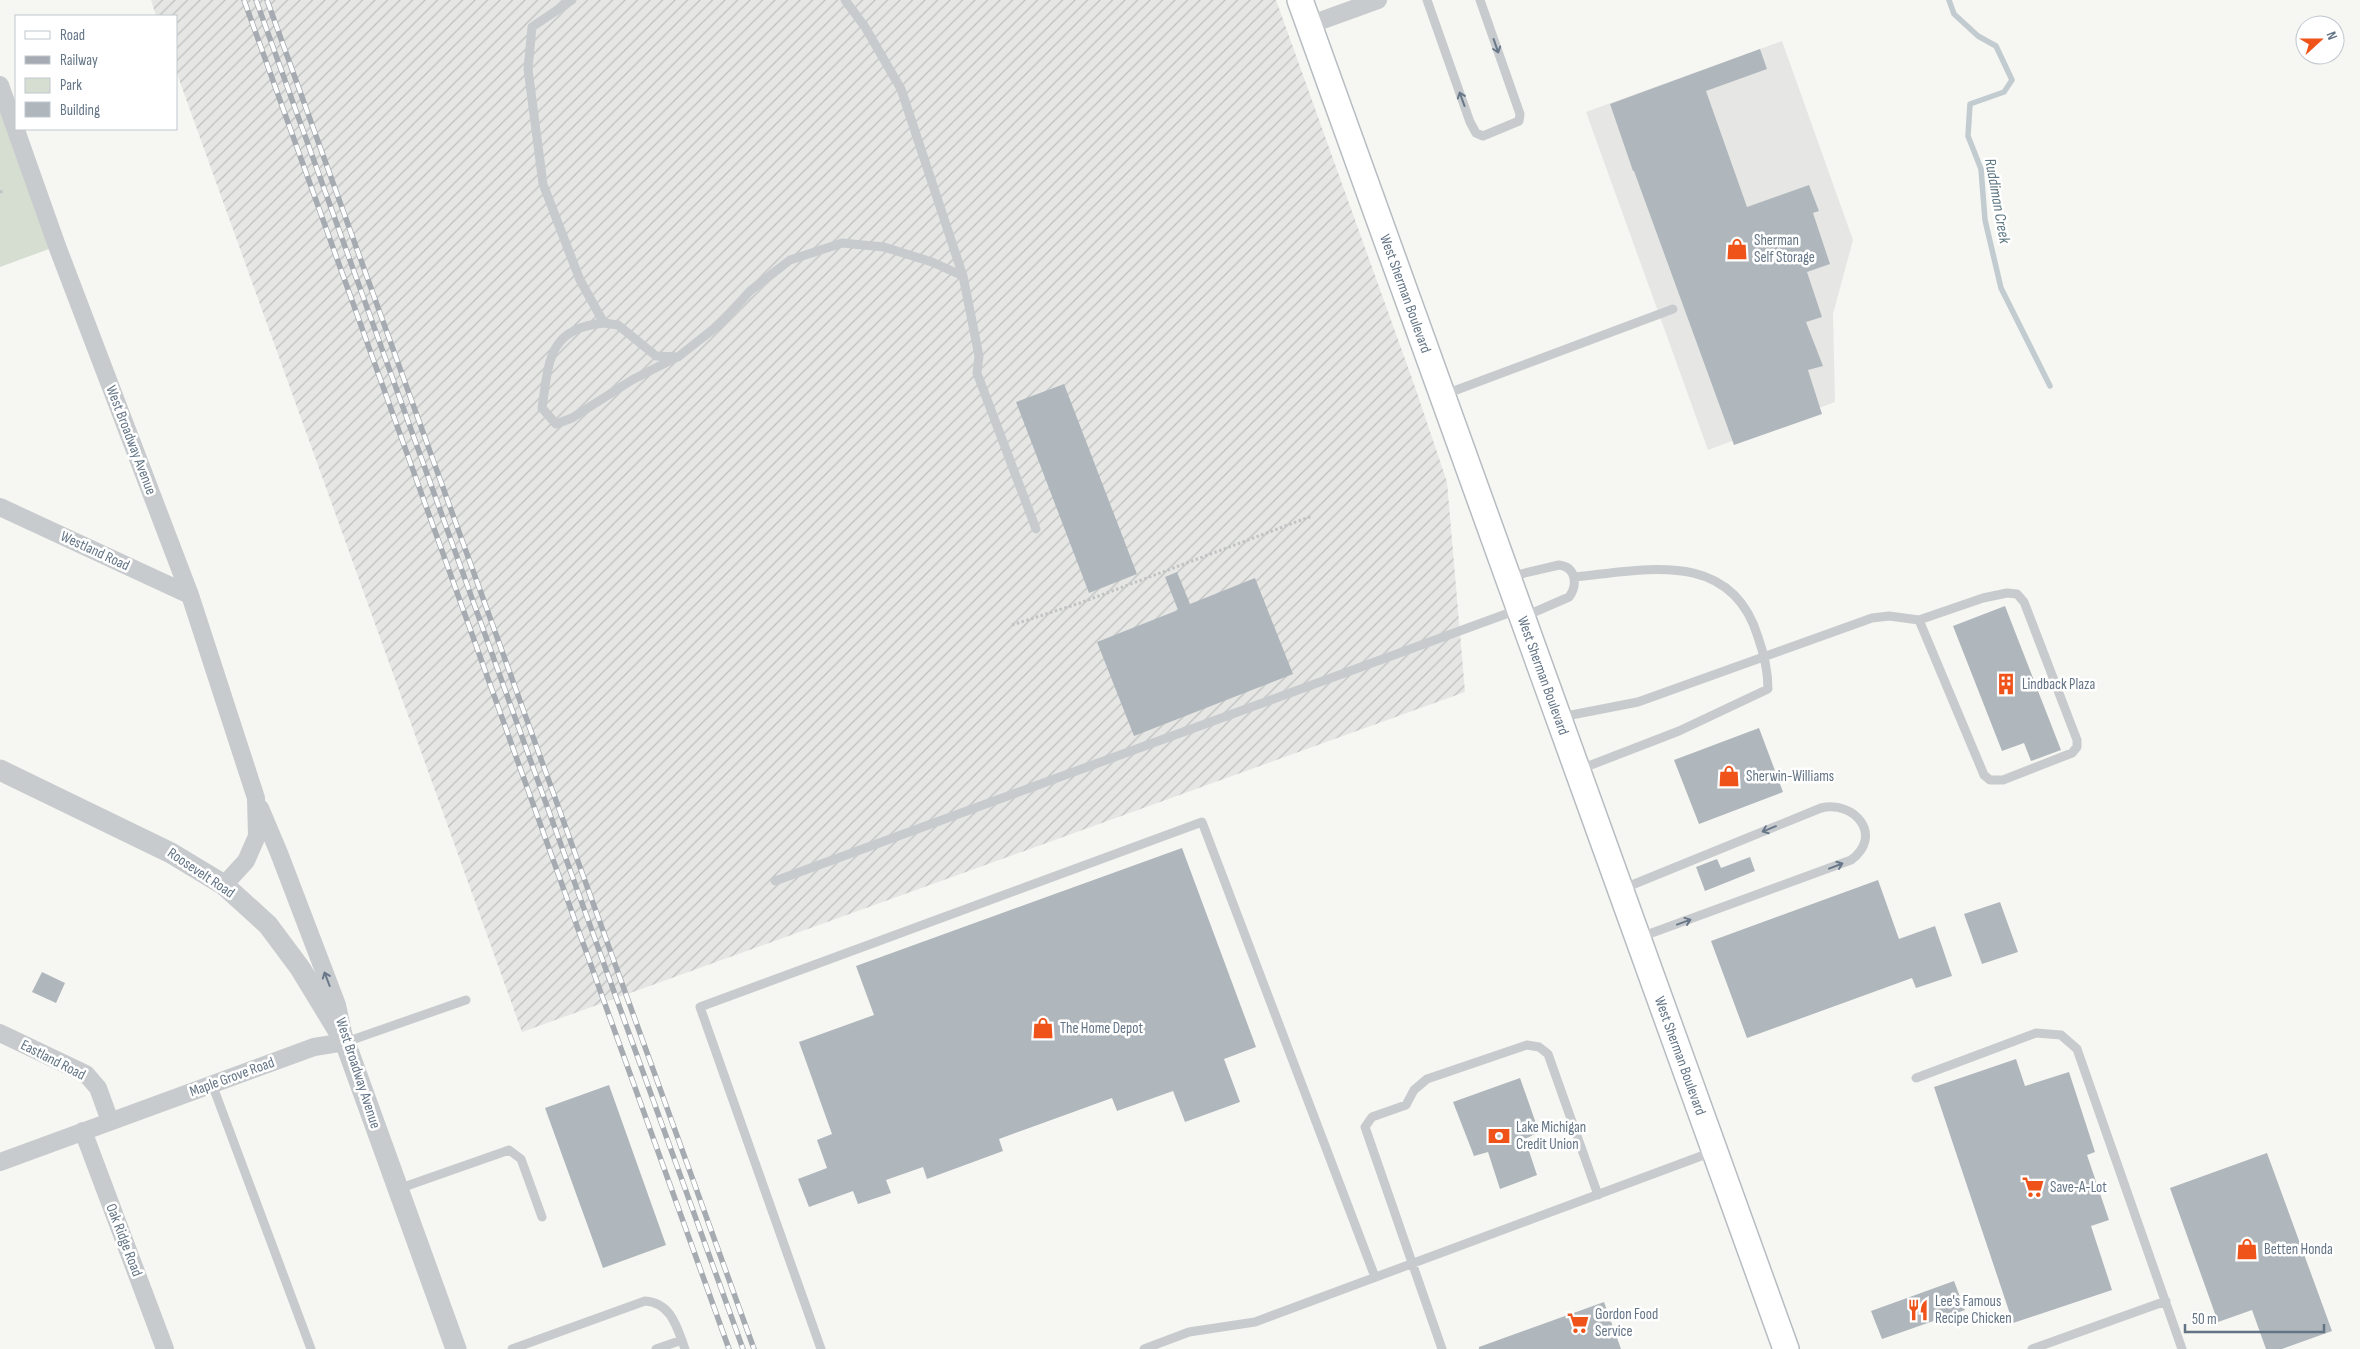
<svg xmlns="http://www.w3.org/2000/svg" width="2360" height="1349" font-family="'Sofia Sans Condensed',sans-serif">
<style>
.built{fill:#e6e7e5}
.industrial{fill:url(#industrial-furrows)}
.green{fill:#d6ded2}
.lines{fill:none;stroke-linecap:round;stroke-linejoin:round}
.stream{stroke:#c1cbd0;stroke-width:5.5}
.building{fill:#b0b7bc}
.secondary-casing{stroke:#b7bcc1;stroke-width:28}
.path{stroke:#c1c2c4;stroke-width:3;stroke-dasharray:2.5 2.5;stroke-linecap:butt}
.service{stroke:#c8cbce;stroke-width:9}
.minor{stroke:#c8cbce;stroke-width:18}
.tertiary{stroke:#c8cbce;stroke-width:21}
.secondary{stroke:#fff;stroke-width:25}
.rail-casing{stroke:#a5abb1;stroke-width:5.5}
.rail{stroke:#fff;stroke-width:4;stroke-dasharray:11;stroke-linecap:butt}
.oneway{stroke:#687889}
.labels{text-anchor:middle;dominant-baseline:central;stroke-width:5;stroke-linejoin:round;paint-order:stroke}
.poi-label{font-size:15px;fill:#637485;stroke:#fff;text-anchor:start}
.street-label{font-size:15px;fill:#637485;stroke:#fff}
.water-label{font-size:16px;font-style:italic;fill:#5e7782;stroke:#fff}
</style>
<defs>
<pattern id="industrial-furrows" width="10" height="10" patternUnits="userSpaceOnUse" patternTransform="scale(1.25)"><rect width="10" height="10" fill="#e6e7e5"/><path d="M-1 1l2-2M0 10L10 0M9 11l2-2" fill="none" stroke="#bec0bf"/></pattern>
</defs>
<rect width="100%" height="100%" fill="#f6f6f2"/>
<path class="built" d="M 1782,41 L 1853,240 L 1833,314 L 1835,402 L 1708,450 L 1586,112 Z"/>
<path class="industrial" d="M 151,0 L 1276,0 L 1415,387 L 1447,482 L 1465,692 L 522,1032 L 176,71 L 176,16 L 156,16 Z"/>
<path class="green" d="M 0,108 L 57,246 L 0,267 Z"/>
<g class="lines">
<path class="stream" d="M 1949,0 L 1954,14 L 1978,36 L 1996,46 L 2012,80 L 2004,92 L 1970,104 L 1968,136 L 1981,169 L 1985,220 L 2001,288 L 2050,386"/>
</g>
<path class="building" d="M 1760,49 L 1767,69 L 1706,91 L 1747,207 L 1809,185 L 1819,211 L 1813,213 L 1830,264 L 1807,272 L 1822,317 L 1806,322 L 1823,366 L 1808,370 L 1822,414 L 1734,445 L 1634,171 L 1633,171 L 1610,104 Z
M 1064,384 L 1137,574 L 1089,593 L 1016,402 Z
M 1177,572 L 1190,604 L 1255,578 L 1293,674 L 1134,736 L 1097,642 L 1178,610 L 1165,577 Z
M 2005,606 L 2061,750 L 2031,761 L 2024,743 L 2002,751 L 1953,626 Z
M 1759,728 L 1783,792 L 1699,824 L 1674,760 Z
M 1182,848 L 1256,1047 L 1224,1059 L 1240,1102 L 1185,1122 L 1173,1091 L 1117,1111 L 1112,1098 L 999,1139 L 1003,1151 L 927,1179 L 923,1167 L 886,1180 L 891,1193 L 858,1204 L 853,1191 L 809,1207 L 798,1179 L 827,1168 L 817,1140 L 832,1134 L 799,1042 L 874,1015 L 856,966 Z
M 1750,857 L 1755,871 L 1705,891 L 1696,867 L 1717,859 L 1721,868 Z
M 1878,880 L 1899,939 L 1935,926 L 1952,976 L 1916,988 L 1912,978 L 1747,1038 L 1711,941 Z
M 2000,902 L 2018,952 L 1982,964 L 1964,914 Z
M 42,972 L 65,983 L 56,1003 L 32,992 Z
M 2016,1059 L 2025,1086 L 2069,1072 L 2095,1152 L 2087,1155 L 2109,1220 L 2091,1226 L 2112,1290 L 2013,1323 L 1934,1087 Z
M 1520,1078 L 1539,1132 L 1525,1139 L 1537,1175 L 1500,1189 L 1488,1152 L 1474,1156 L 1453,1102 Z
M 609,1085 L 666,1245 L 603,1268 L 545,1108 Z
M 2267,1153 L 2332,1331 L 2282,1349 L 2266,1349 L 2252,1310 L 2218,1322 L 2170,1188 Z
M 1954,1281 L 1965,1310 L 1882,1339 L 1871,1311 Z
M 1604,1302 L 1621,1349 L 1479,1349 L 1479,1347 Z"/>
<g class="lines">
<g class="secondary-casing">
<g id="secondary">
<path id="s1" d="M 1300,0 L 1786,1349"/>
</g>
</g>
<path class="path" d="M 0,192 L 5,191
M 1012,625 L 1080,603 L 1312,516"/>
<path class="service" d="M 572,0 L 532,27 L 528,69 L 543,184 L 580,280 L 604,323 L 618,325 L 656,356 L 678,357 L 721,323 L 750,291 L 790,260 L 842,243 L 884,247 L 932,262 L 963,276
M 845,0 L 865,27 L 901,89 L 963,276 L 979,356 L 977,373 L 1036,529
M 1427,0 L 1470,122 L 1476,133 L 1483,136 L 1519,121 L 1520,114 L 1480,0
M 604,323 C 548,328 549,361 542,408 L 556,424 L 572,418 L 632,380 L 677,357
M 1443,395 L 1673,309
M 1508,577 L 1559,565 C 1576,567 1578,585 1569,597 L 1523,617
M 1574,577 C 1645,570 1731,548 1758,637 C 1764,654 1768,670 1768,689 L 1679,731 L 1578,770
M 1561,717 L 1638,702 L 1872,618 L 1889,616 L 1919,620 L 1983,598 L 2007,593 L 2017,594 L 2024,602 L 2077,740 L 2077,747 L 2072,753 L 2003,780 L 1990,780 L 1984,775 L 1919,620
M 775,881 L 1517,610
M 1622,889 L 1821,808 C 1855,800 1884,836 1851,860 L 1638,938
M 346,1042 L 466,1000
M 1916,1078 L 2036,1033 L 2061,1035 L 2077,1049 L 2182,1349
M 212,1084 L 311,1349
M 398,1189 L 509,1150 L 521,1159 L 542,1217
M 512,1349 L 645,1301 C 672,1303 677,1328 685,1349
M 656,1349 L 682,1340
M 821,1349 L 700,1007 L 1202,822 L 1375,1277
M 1144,1349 L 1189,1332 L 1255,1322 L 1712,1152
M 1442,1349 L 1365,1127 L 1372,1117 L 1406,1105 L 1414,1090 L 1427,1079 L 1527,1045 L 1539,1047 L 1548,1054 L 1598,1195
M 2032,1349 L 2166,1301"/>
<path class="minor" d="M 1309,25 L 1378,0
M 0,85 L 57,246 L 190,595 L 256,798 L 257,836 L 246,861 L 224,885
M 0,507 L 190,595
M 0,1033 L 86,1074 L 98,1088 L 110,1121
M 83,1131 L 165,1349
M 0,1162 L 314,1047 L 345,1042 L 337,1005 L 279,853 L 260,808"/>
<path class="tertiary" d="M 0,770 L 171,853 L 224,885 L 268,925 L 300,968 L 345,1042 L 456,1349"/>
<use href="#secondary" class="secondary"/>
<g class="rail-casing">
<path id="rail" d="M 244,0 L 729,1349
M 256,0 L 743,1349
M 267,0 L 754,1349"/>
</g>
<use href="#rail" class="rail"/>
</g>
<defs><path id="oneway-shaft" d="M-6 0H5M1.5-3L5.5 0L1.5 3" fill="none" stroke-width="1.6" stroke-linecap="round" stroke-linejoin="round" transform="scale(1.25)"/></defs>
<g class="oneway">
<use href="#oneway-shaft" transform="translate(1496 46) rotate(71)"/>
<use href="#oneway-shaft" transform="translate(1462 99) rotate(-110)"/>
<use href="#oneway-shaft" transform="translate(1769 829) rotate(158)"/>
<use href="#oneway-shaft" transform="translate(1836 866) rotate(-21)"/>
<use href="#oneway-shaft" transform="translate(1684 922) rotate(-20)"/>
<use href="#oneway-shaft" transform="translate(327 979) rotate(-111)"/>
</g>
<defs>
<g id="shop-bare" transform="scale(1.725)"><path d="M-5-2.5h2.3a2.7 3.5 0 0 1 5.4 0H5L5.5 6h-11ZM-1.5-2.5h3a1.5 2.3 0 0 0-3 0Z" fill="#ef5319" stroke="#fff" stroke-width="2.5" paint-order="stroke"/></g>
<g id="building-bare" transform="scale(1.725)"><path d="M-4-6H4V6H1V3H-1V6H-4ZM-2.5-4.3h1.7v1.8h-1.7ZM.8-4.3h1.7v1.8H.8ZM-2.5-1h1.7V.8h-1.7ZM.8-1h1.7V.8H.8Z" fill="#ef5319" stroke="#fff" stroke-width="2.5" paint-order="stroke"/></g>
<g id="bank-bare" transform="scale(1.725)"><path d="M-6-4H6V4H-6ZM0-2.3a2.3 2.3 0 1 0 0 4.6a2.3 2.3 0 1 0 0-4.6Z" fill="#ef5319" stroke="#fff" stroke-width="2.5" paint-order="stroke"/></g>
<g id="supermarket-bare" transform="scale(1.725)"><path d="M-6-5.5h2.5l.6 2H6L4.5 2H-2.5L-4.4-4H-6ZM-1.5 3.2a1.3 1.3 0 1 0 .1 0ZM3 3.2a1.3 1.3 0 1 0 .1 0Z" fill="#ef5319" stroke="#fff" stroke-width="2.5" paint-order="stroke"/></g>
<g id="restaurant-bare" transform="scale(1.725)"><path d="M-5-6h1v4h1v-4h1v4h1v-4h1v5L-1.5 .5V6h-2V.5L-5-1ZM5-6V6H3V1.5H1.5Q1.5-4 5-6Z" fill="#ef5319" stroke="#fff" stroke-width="2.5" paint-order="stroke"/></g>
</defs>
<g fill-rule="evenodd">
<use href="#shop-bare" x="1737" y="249"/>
<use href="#building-bare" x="2006" y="684"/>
<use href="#shop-bare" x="1729" y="776"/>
<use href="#shop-bare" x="1043" y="1028"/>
<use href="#bank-bare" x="1499" y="1136"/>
<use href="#supermarket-bare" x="2033" y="1187"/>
<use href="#shop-bare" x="2247" y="1249"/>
<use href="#restaurant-bare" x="1918" y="1310"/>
<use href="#supermarket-bare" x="1578" y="1323"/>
</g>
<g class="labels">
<g class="poi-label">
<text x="1754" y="240">Sherman<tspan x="1754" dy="17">Self Storage</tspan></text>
<text x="2022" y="684">Lindback Plaza</text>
<text x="1746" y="776">Sherwin-Williams</text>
<text x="1060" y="1028">The Home Depot</text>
<text x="1516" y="1127">Lake Michigan<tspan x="1516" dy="17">Credit Union</tspan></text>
<text x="2050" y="1187">Save-A-Lot</text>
<text x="2264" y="1249">Betten Honda</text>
<text x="1935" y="1301">Lee's Famous<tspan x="1935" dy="17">Recipe Chicken</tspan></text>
<text x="1595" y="1314">Gordon Food<tspan x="1595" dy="17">Service</tspan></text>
</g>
<g class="street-label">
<text stroke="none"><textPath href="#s1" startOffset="312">West Sherman Boulevard</textPath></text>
<text transform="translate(131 440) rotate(69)">West Broadway Avenue</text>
<text transform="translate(95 551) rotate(25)">Westland Road</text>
<text stroke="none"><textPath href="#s1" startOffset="718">West Sherman Boulevard</textPath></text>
<text transform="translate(201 873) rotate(34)">Roosevelt Road</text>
<text stroke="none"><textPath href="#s1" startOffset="1122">West Sherman Boulevard</textPath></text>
<text transform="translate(53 1060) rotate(27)">Eastland Road</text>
<text transform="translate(358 1073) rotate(72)">West Broadway Avenue</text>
<text transform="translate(232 1077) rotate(-20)">Maple Grove Road</text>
<text transform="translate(124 1240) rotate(69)">Oak Ridge Road</text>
</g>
<g class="water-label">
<text transform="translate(1997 201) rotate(80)">Ruddiman Creek</text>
</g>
</g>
<rect x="15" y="15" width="162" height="115" fill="#ffffff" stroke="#c1c7ce"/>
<rect x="25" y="31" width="25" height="8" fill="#ffffff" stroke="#c1c7ce"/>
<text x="60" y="40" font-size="15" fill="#637485">Road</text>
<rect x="25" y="56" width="25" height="8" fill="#a5abb1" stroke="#c1c7ce"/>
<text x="60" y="65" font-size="15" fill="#637485">Railway</text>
<rect x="25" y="78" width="25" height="15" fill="#d6ded2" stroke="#c1c7ce"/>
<text x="60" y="90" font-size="15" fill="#637485">Park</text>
<rect x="25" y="102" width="25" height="15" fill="#b0b7bc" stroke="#c1c7ce"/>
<text x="60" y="115" font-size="15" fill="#637485">Building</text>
<g transform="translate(2320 40) rotate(69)"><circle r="24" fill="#ffffff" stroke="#c1c7ce"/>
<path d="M0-4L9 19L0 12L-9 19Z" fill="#ef5319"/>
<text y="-8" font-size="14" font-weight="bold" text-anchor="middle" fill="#637485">N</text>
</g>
<path d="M2185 1324v8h139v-8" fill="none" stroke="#637485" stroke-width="2.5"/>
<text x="2192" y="1324" font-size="15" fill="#637485" stroke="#ffffff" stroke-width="4" paint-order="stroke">50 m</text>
</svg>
